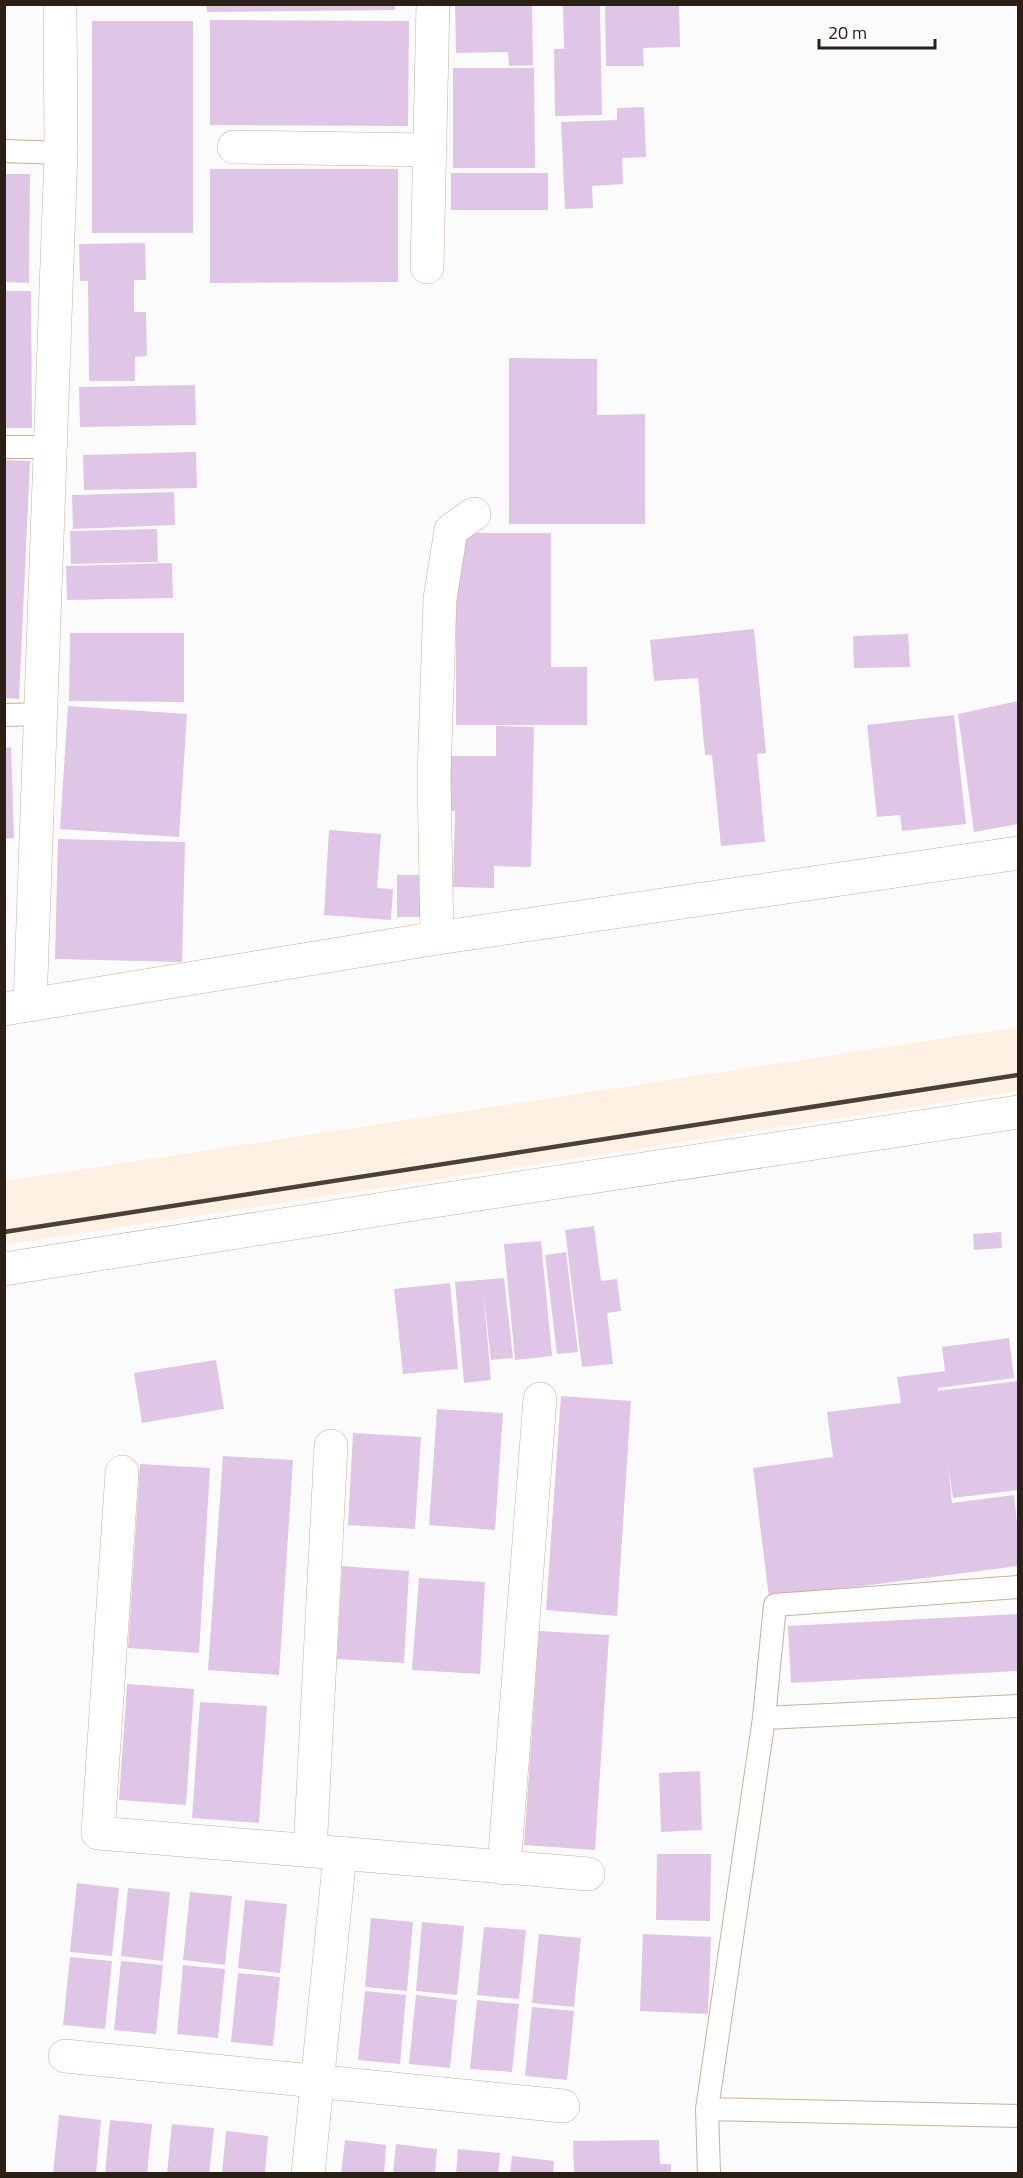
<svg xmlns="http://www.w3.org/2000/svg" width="1023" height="2178" font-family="'Titillium Web',sans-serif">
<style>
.built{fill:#fef1e3}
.building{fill:#dfc6e6}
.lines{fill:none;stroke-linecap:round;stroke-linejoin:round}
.service-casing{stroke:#cbb094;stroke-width:24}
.minor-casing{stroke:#cbb094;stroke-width:34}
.tertiary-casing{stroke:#cbb094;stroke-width:34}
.service{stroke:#fff;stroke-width:22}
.minor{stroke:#fff;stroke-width:33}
.tertiary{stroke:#fff;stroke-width:33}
.rail{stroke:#494137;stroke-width:4.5}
</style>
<rect width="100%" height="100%" fill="#fbfbfb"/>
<path class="built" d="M 1018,1027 L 1018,1091 L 5,1245 L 5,1181 Z"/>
<path class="building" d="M 206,4 L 395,4 L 395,10 L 207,12 Z
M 455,4 L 532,4 L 533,65 L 509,66 L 508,52 L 456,53 Z
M 563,4 L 600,4 L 602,115 L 555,116 L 554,49 L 564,49 Z
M 605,4 L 679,4 L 680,47 L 643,48 L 644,66 L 606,66 Z
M 210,20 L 409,21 L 408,126 L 210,125 Z
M 92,21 L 193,21 L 193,233 L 92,233 Z
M 453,68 L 534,68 L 535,168 L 453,168 Z
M 644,107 L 646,157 L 622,158 L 623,184 L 592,186 L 593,208 L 565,209 L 561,122 L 617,120 L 617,108 Z
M 210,169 L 398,169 L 398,282 L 210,283 Z
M 451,173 L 548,173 L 548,210 L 451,210 Z
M 4,174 L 30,174 L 29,283 L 4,282 Z
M 145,243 L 146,280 L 134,280 L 134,312 L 146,312 L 147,356 L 135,357 L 135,381 L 89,381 L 88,281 L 80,281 L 79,244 Z
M 4,291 L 31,291 L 32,428 L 4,428 Z
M 509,358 L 597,359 L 597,415 L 645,414 L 645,524 L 509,524 Z
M 195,385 L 196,425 L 80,427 L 79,387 Z
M 196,452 L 197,488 L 84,490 L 83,455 Z
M 4,460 L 30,461 L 19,699 L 4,698 Z
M 174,492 L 175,525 L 73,529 L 72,495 Z
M 157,529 L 158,562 L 71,564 L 70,531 Z
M 456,533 L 551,533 L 551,667 L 587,667 L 587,725 L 456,725 Z
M 172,563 L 173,598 L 67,600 L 66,566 Z
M 754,629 L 766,753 L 757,754 L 765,842 L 721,846 L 712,755 L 705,755 L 698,678 L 654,681 L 650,640 Z
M 70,633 L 184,633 L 184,702 L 69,701 Z
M 908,634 L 910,667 L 854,668 L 853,636 Z
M 1018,701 L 1018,824 L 974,832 L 958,714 Z
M 68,706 L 187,714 L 179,837 L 60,829 Z
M 954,715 L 966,824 L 902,831 L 900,815 L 877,817 L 867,725 Z
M 496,726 L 534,727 L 531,867 L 494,866 L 494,888 L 453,887 L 455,811 L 449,811 L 450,756 L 496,756 Z
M 11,747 L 14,838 L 4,839 L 4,748 Z
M 329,830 L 381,834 L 377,888 L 393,889 L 391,920 L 324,915 Z
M 58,839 L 185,842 L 182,962 L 55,959 Z
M 397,875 L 423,875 L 423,917 L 397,917 Z
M 594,1226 L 601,1281 L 617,1279 L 621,1311 L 607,1313 L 613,1364 L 582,1367 L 565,1230 Z
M 1001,1232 L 1002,1248 L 974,1250 L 973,1234 Z
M 541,1241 L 552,1356 L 515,1360 L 504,1244 Z
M 566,1252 L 578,1352 L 557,1354 L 545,1255 Z
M 504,1278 L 513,1358 L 491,1360 L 483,1289 L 491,1380 L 464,1383 L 455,1282 Z
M 450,1283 L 458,1369 L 403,1374 L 394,1289 Z
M 1009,1338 L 1014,1378 L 938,1388 L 938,1391 L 1018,1381 L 1018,1490 L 953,1498 L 948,1465 L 952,1503 L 1014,1495 L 1018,1532 L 1018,1566 L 769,1598 L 753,1468 L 833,1457 L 827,1412 L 901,1403 L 897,1377 L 945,1371 L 942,1347 Z
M 216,1360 L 224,1409 L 142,1423 L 134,1373 Z
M 561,1396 L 631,1401 L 617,1616 L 546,1610 Z
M 437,1409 L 503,1413 L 495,1530 L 429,1525 Z
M 353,1433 L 421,1437 L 415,1529 L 348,1525 Z
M 223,1456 L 293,1460 L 279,1675 L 208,1670 Z
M 140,1464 L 210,1468 L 199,1653 L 128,1648 Z
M 342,1566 L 409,1571 L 404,1663 L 337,1659 Z
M 419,1578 L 485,1582 L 480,1674 L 412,1670 Z
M 1018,1614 L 1018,1671 L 791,1683 L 788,1626 Z
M 539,1631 L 609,1635 L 595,1850 L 524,1845 Z
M 127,1684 L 194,1689 L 186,1805 L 119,1800 Z
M 200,1702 L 267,1706 L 259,1823 L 192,1818 Z
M 700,1771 L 702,1830 L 661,1832 L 659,1773 Z
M 657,1854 L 711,1854 L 710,1921 L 656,1920 Z
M 77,1883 L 119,1888 L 112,1956 L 70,1952 Z
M 128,1888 L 170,1892 L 163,1961 L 121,1956 Z
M 190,1892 L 232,1896 L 225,1965 L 183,1960 Z
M 245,1900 L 287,1904 L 280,1973 L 238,1968 Z
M 371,1918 L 413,1922 L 407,1991 L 365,1987 Z
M 422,1922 L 464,1926 L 457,1995 L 416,1991 Z
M 484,1927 L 526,1930 L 519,1999 L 477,1995 Z
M 539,1934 L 581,1938 L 574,2007 L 532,2003 Z
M 643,1934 L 711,1937 L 708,2014 L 640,2011 Z
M 70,1957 L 112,1961 L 105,2029 L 63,2025 Z
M 121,1961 L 163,1965 L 156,2034 L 114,2030 Z
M 183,1965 L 225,1969 L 218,2038 L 177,2034 Z
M 238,1973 L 280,1977 L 273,2046 L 231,2042 Z
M 365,1991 L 406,1995 L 400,2064 L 358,2060 Z
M 416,1995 L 457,2000 L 450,2068 L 409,2064 Z
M 477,2000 L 519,2004 L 512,2072 L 470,2069 Z
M 532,2007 L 574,2011 L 567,2080 L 525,2076 Z
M 59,2115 L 101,2120 L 96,2174 L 53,2174 Z
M 110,2120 L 152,2124 L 147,2174 L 105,2174 Z
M 172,2124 L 214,2128 L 209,2174 L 167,2174 Z
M 226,2131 L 268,2136 L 265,2174 L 222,2174 Z
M 345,2140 L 386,2145 L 384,2174 L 341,2174 Z
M 659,2140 L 660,2164 L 671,2164 L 671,2174 L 574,2174 L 573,2141 Z
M 396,2144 L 437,2149 L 435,2174 L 393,2174 Z
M 458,2149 L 500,2153 L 498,2174 L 456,2174 Z
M 512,2156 L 554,2161 L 553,2174 L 510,2174 Z"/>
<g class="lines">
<g class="service-casing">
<path id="service" d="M 4,151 L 61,153
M 4,447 L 50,447
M 4,715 L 41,714
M 764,1718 L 1018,1706
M 707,2109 L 1018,2116
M 709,2174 L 707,2109 L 764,1718 L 775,1605 L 1018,1587"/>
</g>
<g class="minor-casing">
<path id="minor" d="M 234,147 L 429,150
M 427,267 L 433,4
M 437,938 L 434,776 L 440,599 L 451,530 L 474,514
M 30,1005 L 61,153 L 60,4
M 4,1269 L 427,1202 L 1018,1112
M 122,1472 L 98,1833 L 588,1874
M 310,1851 L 331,1446
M 504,1868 L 540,1399
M 65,2056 L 563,2106
M 308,2174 L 340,1855"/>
</g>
<g class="tertiary-casing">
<path id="tertiary" d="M 4,1009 L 437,938 L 1018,853"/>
</g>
<use href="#service" class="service"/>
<use href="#minor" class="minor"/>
<use href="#tertiary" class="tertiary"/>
<path class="rail" d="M 4,1232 L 1018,1075"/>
</g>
<rect width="1023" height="2178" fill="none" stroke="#2a2015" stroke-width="12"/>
<path d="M819 39v9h116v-9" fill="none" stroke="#2a2015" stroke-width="3"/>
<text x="828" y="39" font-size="18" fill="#2a2015" stroke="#fbfbfb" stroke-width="4.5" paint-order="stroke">20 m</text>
</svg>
